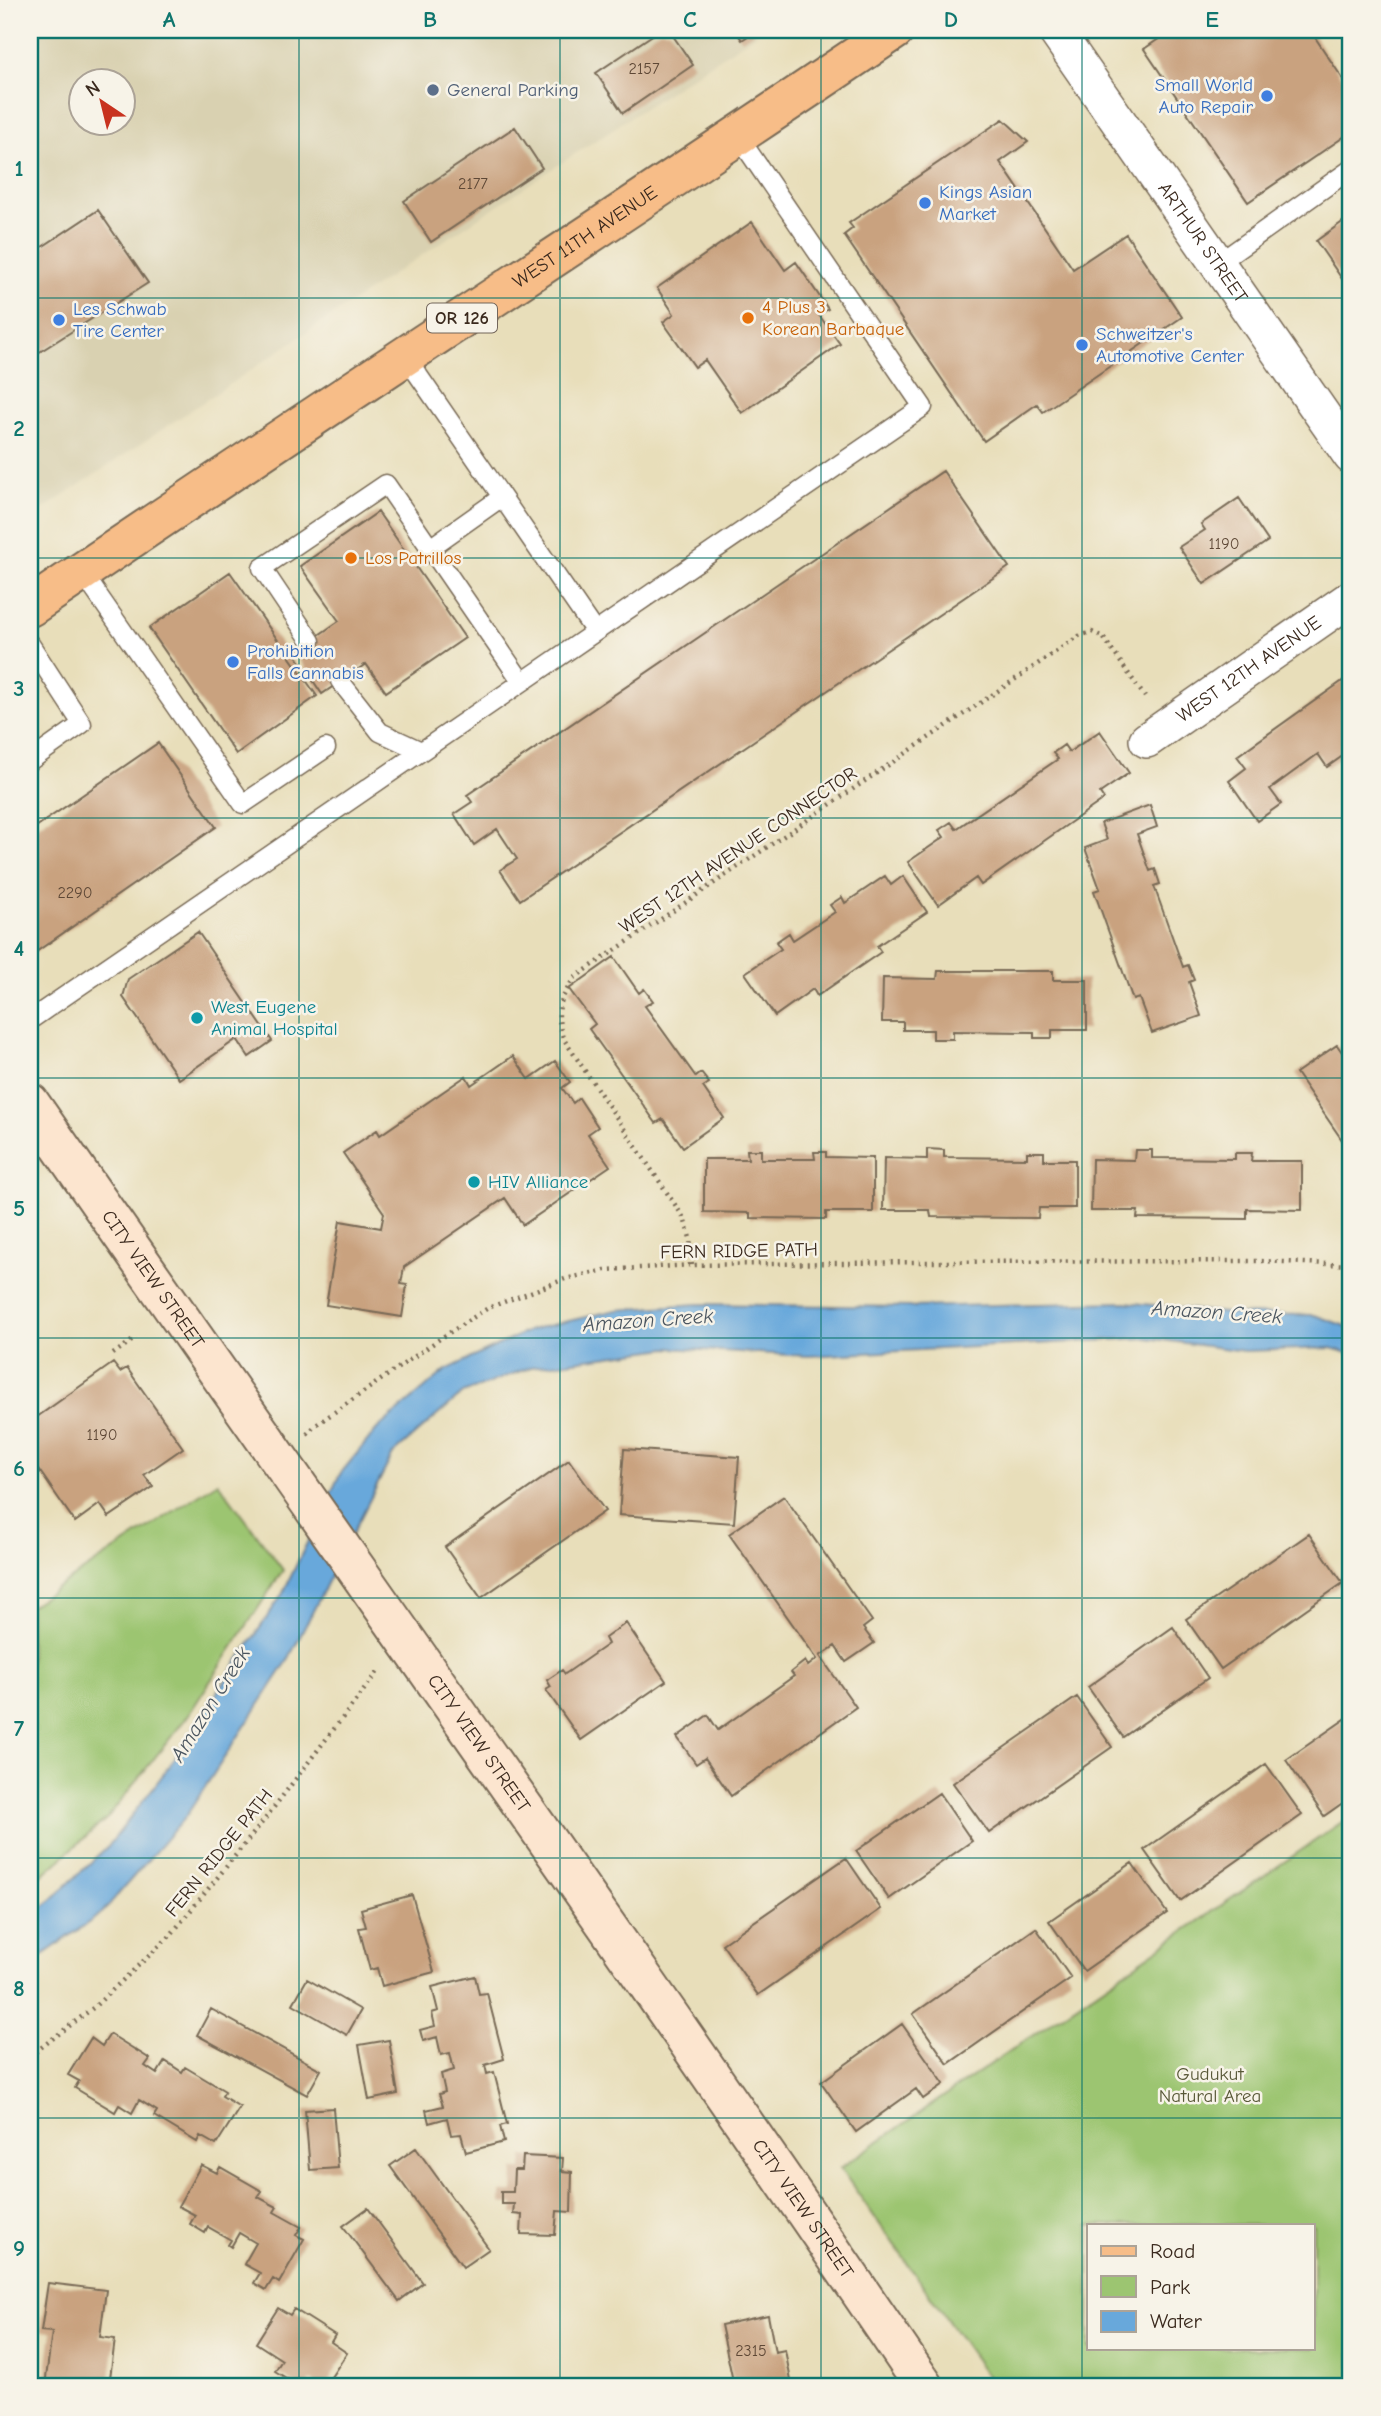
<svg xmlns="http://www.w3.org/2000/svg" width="1381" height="2416" font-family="'Comic Neue',sans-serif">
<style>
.built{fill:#d9d1b1;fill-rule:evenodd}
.green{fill:#9cc571;stroke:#6c7848;stroke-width:2;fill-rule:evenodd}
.water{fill:#68a8db;stroke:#52697c;stroke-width:2}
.building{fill:#c9a27f}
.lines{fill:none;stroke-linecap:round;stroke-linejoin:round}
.lane-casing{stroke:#786955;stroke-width:21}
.street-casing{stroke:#786955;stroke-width:38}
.secondary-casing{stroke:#786955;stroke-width:42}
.primary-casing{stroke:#786955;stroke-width:42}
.path{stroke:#786955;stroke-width:4.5;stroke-dasharray:2 5;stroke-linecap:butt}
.lane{stroke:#fff;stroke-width:18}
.street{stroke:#fff;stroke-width:35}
.secondary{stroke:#fce5cf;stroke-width:38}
.primary{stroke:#f7bd88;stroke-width:38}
.grid{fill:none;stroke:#0f766e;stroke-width:2;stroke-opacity:0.55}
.service-dot{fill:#5c6f8a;stroke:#f7f3e8;stroke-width:2.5}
.shop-dot{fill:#3f7fe0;stroke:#f7f3e8;stroke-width:2.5}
.food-dot{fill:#e8710a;stroke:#f7f3e8;stroke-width:2.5}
.culture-dot{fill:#0f9aa8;stroke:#f7f3e8;stroke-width:2.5}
.labels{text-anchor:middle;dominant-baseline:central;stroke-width:5;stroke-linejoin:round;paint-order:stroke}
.number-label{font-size:16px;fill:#5e4836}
.shield{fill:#f7f3e8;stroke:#73665b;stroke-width:2}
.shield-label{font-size:18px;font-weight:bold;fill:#3b2a1e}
.shop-label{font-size:19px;fill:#366cbe;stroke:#f7f3e8;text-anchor:start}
.service-label{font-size:19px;fill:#4e5e75;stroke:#f7f3e8;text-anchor:start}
.street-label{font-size:19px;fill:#3b2a1e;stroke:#f7f3e8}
.food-label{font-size:19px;fill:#c56008;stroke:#f7f3e8;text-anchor:start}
.culture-label{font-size:19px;fill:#0d838f;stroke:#f7f3e8;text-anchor:start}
.park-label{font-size:19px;fill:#585837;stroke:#f7f3e8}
.water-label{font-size:21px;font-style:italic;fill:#4b5660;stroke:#f7f3e8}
.neatline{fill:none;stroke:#0f766e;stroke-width:2.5}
.grid-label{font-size:23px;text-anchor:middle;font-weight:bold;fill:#0f766e}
</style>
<rect width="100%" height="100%" fill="#f7f3e8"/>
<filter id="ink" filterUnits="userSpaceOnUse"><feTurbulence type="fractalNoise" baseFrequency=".0143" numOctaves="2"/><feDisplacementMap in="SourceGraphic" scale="14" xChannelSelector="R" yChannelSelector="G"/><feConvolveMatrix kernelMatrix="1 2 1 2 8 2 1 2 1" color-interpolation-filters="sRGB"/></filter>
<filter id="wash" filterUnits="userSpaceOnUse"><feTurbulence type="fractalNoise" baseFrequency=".00686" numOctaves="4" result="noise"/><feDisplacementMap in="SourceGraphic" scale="28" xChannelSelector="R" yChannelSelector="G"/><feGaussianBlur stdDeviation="1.57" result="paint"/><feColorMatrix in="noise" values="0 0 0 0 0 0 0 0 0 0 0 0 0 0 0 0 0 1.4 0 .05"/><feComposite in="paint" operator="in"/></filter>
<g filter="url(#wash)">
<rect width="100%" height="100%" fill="#e8deba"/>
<path class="built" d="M 30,30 L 762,30 L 431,249 L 30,518 ZM 80,80 L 122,80 L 122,122 L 80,122 Z"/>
<path class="green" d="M 218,1482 L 283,1570 L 187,1717 L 107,1818 L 30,1886 L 30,1606 Z
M 1351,1816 L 1351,2386 L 994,2386 L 840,2168 ZM 1089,2225 L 1313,2225 L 1313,2348 L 1089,2348 Z"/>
<path class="water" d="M 1125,1302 L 1233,1314 L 1314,1315 L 1351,1328 L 1351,1354 L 1331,1348 L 1244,1351 L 1147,1338 L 808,1356 L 667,1348 L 531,1367 L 463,1393 L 393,1454 L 287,1662 L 186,1816 L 102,1913 L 30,1964 L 30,1916 L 47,1904 L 110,1844 L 165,1772 L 283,1593 L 340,1474 L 377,1429 L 446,1370 L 530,1330 L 616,1310 L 698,1304 L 911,1307 Z"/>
<g id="blocks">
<path class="building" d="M 660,30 L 669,30 L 693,65 L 623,113 L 596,73 Z
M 735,30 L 757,30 L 742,40 Z
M 1172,30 L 1310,30 L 1351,91 L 1351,132 L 1248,202 L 1144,49 Z
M 1003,119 L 1028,142 L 1000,162 L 1073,269 L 1126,234 L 1182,317 L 1043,412 L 1037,404 L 984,441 L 844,235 L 853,228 L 849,223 Z
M 515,127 L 542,168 L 431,242 L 404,201 Z
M 98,210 L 148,283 L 30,358 L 30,255 Z
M 1351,216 L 1351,292 L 1316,241 Z
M 752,222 L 785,270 L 796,262 L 828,309 L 819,315 L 840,344 L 742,413 L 705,360 L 695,367 L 663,322 L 674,314 L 657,288 Z
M 943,471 L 1009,567 L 520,900 L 500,870 L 517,859 L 497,829 L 474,845 L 454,814 L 472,802 L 467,795 Z
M 1239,498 L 1268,541 L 1204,584 L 1179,547 L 1205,530 L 1201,524 Z
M 378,512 L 465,638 L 386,692 L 366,664 L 322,694 L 294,652 L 339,621 L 300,566 Z
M 230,572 L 317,696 L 236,754 L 149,628 Z
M 1351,675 L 1351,750 L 1327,767 L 1318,754 L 1270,789 L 1281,804 L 1257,821 L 1229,781 L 1246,768 L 1237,756 Z
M 1100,731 L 1129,773 L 1100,793 L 1104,799 L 981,885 L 976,878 L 938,905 L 908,862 L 944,837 L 939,830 L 951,822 L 956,829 L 1058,759 L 1053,753 L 1064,745 L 1069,752 Z
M 158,743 L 216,827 L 30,956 L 30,831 Z
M 1150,805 L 1157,827 L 1137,834 L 1150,871 L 1155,869 L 1160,884 L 1154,886 L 1183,967 L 1188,965 L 1194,980 L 1189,982 L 1201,1016 L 1152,1033 L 1139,998 L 1133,1000 L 1094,891 L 1100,889 L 1085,848 L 1107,840 L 1101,823 Z
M 885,876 L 891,885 L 903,876 L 927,912 L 877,946 L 881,952 L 817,996 L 813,989 L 775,1016 L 745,973 L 781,949 L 776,942 L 789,933 L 793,940 L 835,912 L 830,905 L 842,897 L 845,903 Z
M 198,932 L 272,1041 L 249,1057 L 237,1039 L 179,1079 L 123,997 L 128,979 Z
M 614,957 L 639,993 L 644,989 L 653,1001 L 645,1006 L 696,1077 L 701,1073 L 709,1083 L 703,1087 L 724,1118 L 683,1147 L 663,1119 L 656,1123 L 589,1029 L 595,1024 L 569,989 Z
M 938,971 L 1053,971 L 1053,980 L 1087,980 L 1087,1030 L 1052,1030 L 1052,1038 L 1034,1038 L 1034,1032 L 953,1031 L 953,1039 L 933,1039 L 933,1030 L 903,1030 L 903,1022 L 882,1022 L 883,978 L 937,979 Z
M 1337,1045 L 1351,1065 L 1351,1153 L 1296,1073 Z
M 513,1056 L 529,1079 L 555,1061 L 570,1082 L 562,1088 L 573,1103 L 579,1098 L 598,1127 L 588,1134 L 610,1166 L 523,1225 L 505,1198 L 404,1267 L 401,1284 L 407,1285 L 402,1317 L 326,1305 L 340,1221 L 381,1228 L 384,1213 L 343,1153 L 377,1130 L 380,1135 L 466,1076 L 471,1085 Z
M 927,1149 L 944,1150 L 944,1157 L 1027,1158 L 1027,1152 L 1044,1152 L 1044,1160 L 1075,1160 L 1075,1208 L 1039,1208 L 1038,1218 L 931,1217 L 930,1210 L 883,1210 L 884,1158 L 927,1159 Z
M 747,1150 L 761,1150 L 761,1159 L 815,1159 L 814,1152 L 826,1152 L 826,1157 L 873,1158 L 873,1212 L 826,1212 L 826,1219 L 750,1218 L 750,1213 L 704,1212 L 704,1159 L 748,1159 Z
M 1135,1150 L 1152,1150 L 1152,1158 L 1235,1159 L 1235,1153 L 1252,1153 L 1251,1161 L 1302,1161 L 1302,1210 L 1247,1209 L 1247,1219 L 1137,1218 L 1138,1211 L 1091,1211 L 1092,1159 L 1134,1160 Z
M 113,1363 L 120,1372 L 127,1368 L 183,1448 L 144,1475 L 153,1487 L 109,1517 L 100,1504 L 75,1522 L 30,1457 L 30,1422 Z
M 624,1449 L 739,1457 L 734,1523 L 619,1515 Z
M 569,1460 L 605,1511 L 481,1598 L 445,1547 Z
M 784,1496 L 872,1621 L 863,1628 L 874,1643 L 846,1662 L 835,1646 L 820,1656 L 856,1707 L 731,1796 L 705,1758 L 696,1764 L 677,1737 L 708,1715 L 718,1730 L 794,1676 L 791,1672 L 805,1661 L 808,1666 L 817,1659 L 729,1534 Z
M 1309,1534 L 1343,1583 L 1221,1669 L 1186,1619 Z
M 626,1623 L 666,1681 L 581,1740 L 546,1690 L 551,1687 L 547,1680 L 562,1670 L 565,1674 L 608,1644 L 605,1638 Z
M 1173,1627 L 1208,1678 L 1123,1737 L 1088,1687 Z
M 1077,1697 L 1112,1747 L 989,1833 L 953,1783 Z
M 1351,1715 L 1351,1797 L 1324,1816 L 1286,1760 Z
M 1266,1764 L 1302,1815 L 1180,1901 L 1144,1850 Z
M 939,1793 L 972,1841 L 889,1899 L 856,1851 Z
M 846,1858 L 881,1909 L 758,1995 L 722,1944 Z
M 1132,1863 L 1167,1913 L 1084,1971 L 1049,1921 Z
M 412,1895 L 434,1972 L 382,1986 L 377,1968 L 370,1970 L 359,1928 L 366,1927 L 361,1909 Z
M 1036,1928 L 1071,1978 L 948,2064 L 913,2014 Z
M 475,1976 L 479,1994 L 487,1993 L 504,2059 L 485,2065 L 487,2074 L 494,2072 L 507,2124 L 500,2126 L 504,2142 L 466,2152 L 461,2134 L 451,2135 L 447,2118 L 429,2123 L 426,2110 L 443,2106 L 439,2094 L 445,2092 L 441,2074 L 454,2070 L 450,2053 L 441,2055 L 437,2037 L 423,2041 L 420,2030 L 435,2026 L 432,2013 L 438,2011 L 432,1987 Z
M 307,1979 L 361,2010 L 347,2035 L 293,2004 Z
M 211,2009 L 321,2070 L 307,2095 L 197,2035 Z
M 902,2024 L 944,2084 L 923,2099 L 916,2089 L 856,2132 L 821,2082 Z
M 110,2034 L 150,2059 L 145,2066 L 157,2074 L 165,2061 L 182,2072 L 185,2067 L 225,2091 L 222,2096 L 240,2107 L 216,2145 L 200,2136 L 197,2142 L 154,2116 L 157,2111 L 139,2100 L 132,2113 L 119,2105 L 115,2112 L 75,2088 L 79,2081 L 68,2075 L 91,2038 L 102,2046 Z
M 389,2040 L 398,2094 L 369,2100 L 359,2045 Z
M 333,2108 L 338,2168 L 310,2170 L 305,2110 Z
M 416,2148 L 489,2249 L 463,2267 L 390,2166 Z
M 523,2156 L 563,2158 L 562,2171 L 572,2172 L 571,2212 L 557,2211 L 555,2235 L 521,2234 L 522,2215 L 513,2214 L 514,2204 L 501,2204 L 501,2192 L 513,2192 L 514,2170 L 522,2170 Z
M 201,2165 L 217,2173 L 220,2167 L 262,2191 L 258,2197 L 277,2207 L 274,2212 L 301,2227 L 296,2235 L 304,2239 L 279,2283 L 273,2279 L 266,2290 L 254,2283 L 260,2273 L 244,2264 L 256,2243 L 239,2233 L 231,2247 L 228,2245 L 231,2240 L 208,2227 L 205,2233 L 190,2224 L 195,2215 L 178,2206 Z
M 368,2208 L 423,2283 L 399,2301 L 343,2226 Z
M 48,2283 L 106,2290 L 100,2337 L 115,2339 L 109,2386 L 45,2386 L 52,2332 L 41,2331 Z
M 278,2308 L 290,2315 L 294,2309 L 335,2335 L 331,2342 L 347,2353 L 325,2386 L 319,2386 L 311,2381 L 308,2386 L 299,2386 L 275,2371 L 282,2360 L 256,2343 Z
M 768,2315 L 775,2352 L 785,2350 L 792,2386 L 734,2386 L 721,2325 Z"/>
</g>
</g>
<g filter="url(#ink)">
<use href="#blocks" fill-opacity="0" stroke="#786955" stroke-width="2"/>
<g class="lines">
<g class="lane-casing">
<path id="lane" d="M 1217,264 L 1351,169
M 405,356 L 595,632
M 502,497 L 430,548 L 522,682
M 82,572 L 243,804 L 326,748
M 311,641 L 262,568 L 386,484 L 430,548
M 30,644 L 82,724 L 30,761
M 340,681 L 380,732 L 421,751
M 30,1020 L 923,407 L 738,136"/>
</g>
<g class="street-casing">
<g id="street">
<path id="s1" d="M 1055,30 L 1351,456"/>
<path id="s2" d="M 1147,740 L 1351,598"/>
</g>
</g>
<g class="secondary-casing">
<g id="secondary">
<path id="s3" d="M 30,1103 C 327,1531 632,1955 924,2386"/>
</g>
</g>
<g class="primary-casing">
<g id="primary">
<path id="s4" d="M 30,607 C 317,412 608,224 895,30"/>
</g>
</g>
<path class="path" d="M 692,1265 L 690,1238 L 684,1218 L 563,1038 C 555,1012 559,1001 574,978 L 1079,636 L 1092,632 L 1103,637 L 1145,697
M 113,1354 L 136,1338
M 307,1434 L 316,1425 L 441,1338 L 488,1308 L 565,1279 L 605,1270 L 692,1265 L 917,1262 L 1261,1261 L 1351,1265
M 30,2056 L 93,2008 L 169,1937 L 261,1824 L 380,1669"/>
<use href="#lane" class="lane"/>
<use href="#street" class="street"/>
<use href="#secondary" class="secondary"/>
<use href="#primary" class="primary"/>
</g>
</g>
<path class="grid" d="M 299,30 L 299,2386M 560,30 L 560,2386M 821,30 L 821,2386M 1082,30 L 1082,2386M 30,298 L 1351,298M 30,558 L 1351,558M 30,818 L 1351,818M 30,1078 L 1351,1078M 30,1338 L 1351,1338M 30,1598 L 1351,1598M 30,1858 L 1351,1858M 30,2118 L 1351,2118"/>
<circle class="service-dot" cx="433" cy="90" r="7"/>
<g class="shop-dot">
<circle cx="1267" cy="96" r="7"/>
<circle cx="925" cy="203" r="7"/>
<circle cx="59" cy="320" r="7"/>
<circle cx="1082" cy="345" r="7"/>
<circle cx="233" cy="662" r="7"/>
</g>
<g class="food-dot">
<circle cx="748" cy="318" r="7"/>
<circle cx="351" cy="558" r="7"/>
</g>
<g class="culture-dot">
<circle cx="197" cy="1018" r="7"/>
<circle cx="474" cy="1182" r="7"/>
</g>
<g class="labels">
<g class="number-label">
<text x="644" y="69">2157</text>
<text x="473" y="184">2177</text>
<text x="1224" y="544">1190</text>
<text x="75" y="893">2290</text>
<text x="102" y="1435">1190</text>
<text x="751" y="2351">2315</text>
</g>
<rect class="shield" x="427" y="303.5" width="70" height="29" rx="5"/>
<g class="shield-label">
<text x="462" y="318">OR 126</text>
</g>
<g class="shop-label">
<text x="1253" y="85" text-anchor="end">Small World<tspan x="1253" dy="22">Auto Repair</tspan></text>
<text x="939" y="192">Kings Asian<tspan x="939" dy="22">Market</tspan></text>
<text x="73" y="309">Les Schwab<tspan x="73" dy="22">Tire Center</tspan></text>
<text x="1096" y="334">Schweitzer's<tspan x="1096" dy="22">Automotive Center</tspan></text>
<text x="247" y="651">Prohibition<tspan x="247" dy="22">Falls Cannabis</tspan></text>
</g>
<g class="service-label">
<text x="447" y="90">General Parking</text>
</g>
<g class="street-label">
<text stroke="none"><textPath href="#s4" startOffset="667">WEST 11TH AVENUE</textPath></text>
<text stroke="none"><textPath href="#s1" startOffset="259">ARTHUR STREET</textPath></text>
<text stroke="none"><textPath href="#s2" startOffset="124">WEST 12TH AVENUE</textPath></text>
<text transform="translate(738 850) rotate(-34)">WEST 12TH AVENUE CONNECTOR</text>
<text transform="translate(739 1251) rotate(-1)">FERN RIDGE PATH</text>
<text stroke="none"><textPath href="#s3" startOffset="215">CITY VIEW STREET</textPath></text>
<text stroke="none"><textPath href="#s3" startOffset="782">CITY VIEW STREET</textPath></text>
<text transform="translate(219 1853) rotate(-51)">FERN RIDGE PATH</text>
<text stroke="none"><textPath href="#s3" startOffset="1349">CITY VIEW STREET</textPath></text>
</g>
<g class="food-label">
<text x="762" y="307">4 Plus 3<tspan x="762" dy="22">Korean Barbaque</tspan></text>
<text x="365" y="558">Los Patrillos</text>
</g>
<g class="culture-label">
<text x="211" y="1007">West Eugene<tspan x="211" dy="22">Animal Hospital</tspan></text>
<text x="488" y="1182">HIV Alliance</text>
</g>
<g class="park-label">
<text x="1210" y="2074">Gudukut<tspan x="1210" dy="22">Natural Area</tspan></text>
</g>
<g class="water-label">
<text transform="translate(1217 1312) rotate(4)">Amazon Creek</text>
<text transform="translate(648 1320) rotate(-4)">Amazon Creek</text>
<text transform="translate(210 1704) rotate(-58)">Amazon Creek</text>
</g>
</g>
<rect width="1381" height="2416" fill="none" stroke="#f7f3e8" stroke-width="77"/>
<rect x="1087" y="2224" width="228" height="126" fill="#f7f3e8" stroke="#aca397" stroke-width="2"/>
<rect x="1101" y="2246" width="35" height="10" fill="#f7bd88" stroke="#aca397" stroke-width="2"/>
<text x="1150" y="2258" font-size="21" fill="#3b2a1e">Road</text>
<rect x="1101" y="2276" width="35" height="21" fill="#9cc571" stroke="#aca397" stroke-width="2"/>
<text x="1150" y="2294" font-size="21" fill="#3b2a1e">Park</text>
<rect x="1101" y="2311" width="35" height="21" fill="#68a8db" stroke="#aca397" stroke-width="2"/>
<text x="1150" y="2328" font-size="21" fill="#3b2a1e">Water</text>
<g transform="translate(102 102) rotate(325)"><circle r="33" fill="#f7f3e8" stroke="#aca397" stroke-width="2"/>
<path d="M0-5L12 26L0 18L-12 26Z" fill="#c8321e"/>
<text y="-10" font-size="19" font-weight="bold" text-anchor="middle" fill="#3b2a1e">N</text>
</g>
<rect x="38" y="38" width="1304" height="2340" class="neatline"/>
<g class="grid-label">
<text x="169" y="27">A</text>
<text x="430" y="27">B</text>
<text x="690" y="27">C</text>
<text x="951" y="27">D</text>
<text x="1212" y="27">E</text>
<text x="19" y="176">1</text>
<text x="19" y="436">2</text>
<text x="19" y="696">3</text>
<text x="19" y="956">4</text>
<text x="19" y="1216">5</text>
<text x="19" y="1476">6</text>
<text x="19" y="1736">7</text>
<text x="19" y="1996">8</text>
<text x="19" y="2256">9</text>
</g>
</svg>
